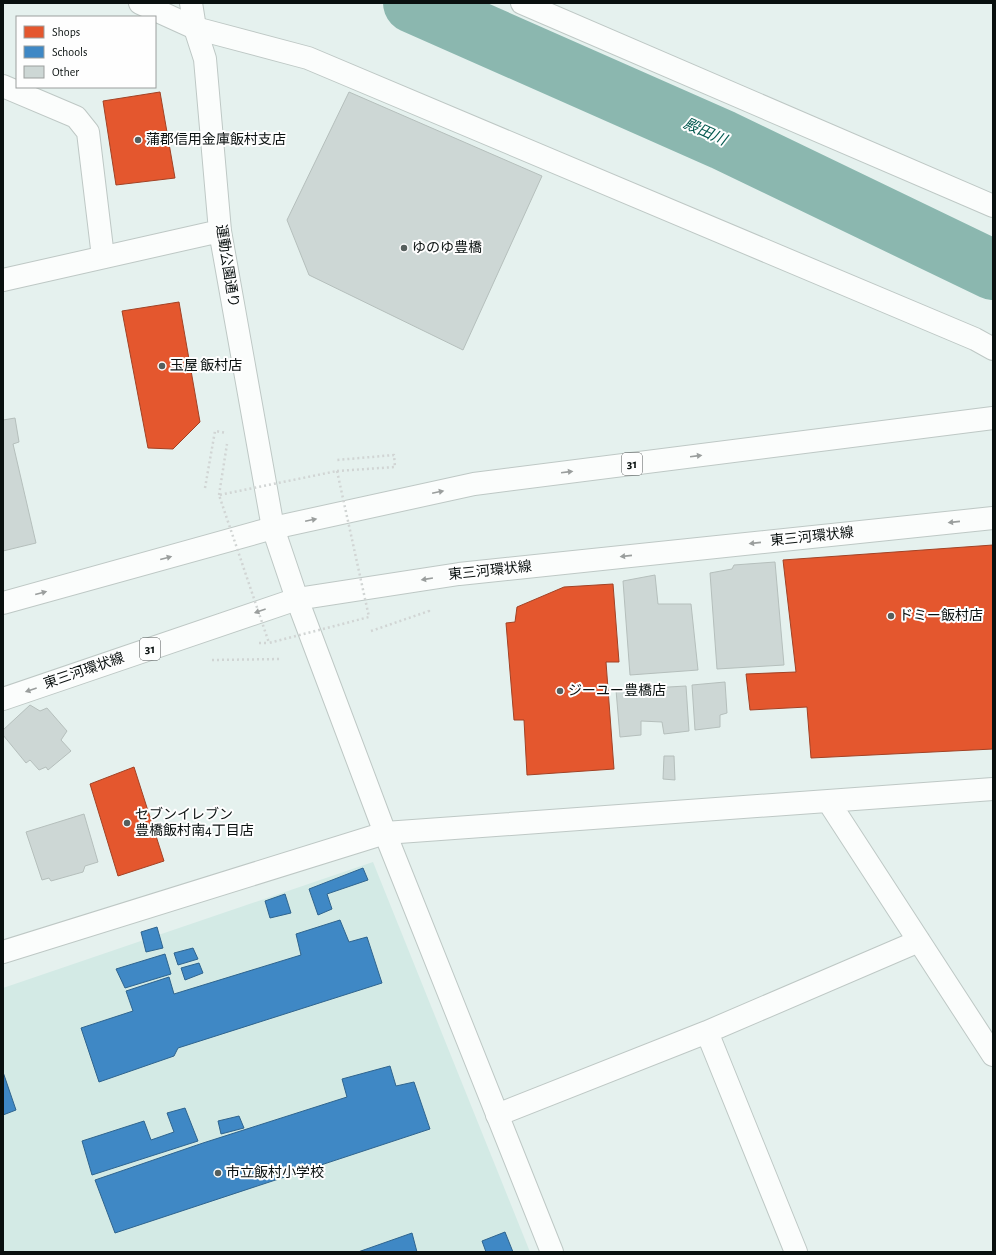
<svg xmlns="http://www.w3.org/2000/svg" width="996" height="1255" font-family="'Alegreya Sans','Noto Sans JP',sans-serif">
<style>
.built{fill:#d3eae5}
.shops{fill:#e4572e;stroke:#a24225}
.schools{fill:#3f88c5;stroke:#2f648e}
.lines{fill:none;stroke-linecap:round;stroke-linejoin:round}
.river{stroke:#8bb7af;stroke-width:60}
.building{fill:#cdd7d5;stroke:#b5bfbc}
.minor-casing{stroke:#bec8c5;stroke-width:24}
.tertiary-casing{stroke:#bec8c5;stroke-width:24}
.primary-casing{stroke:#bec8c5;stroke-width:24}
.path{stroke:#d1d5d4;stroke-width:2.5;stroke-dasharray:2 3;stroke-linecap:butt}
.minor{stroke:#fbfdfc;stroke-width:22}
.tertiary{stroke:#fbfdfc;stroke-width:22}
.primary{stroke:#fbfdfc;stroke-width:22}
.path-bridge{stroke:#d1d5d4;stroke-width:2.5;stroke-dasharray:2 3;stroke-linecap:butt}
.oneway{fill:#9a9e9d}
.poi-dot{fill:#565f5d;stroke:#fefefe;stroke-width:1.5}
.labels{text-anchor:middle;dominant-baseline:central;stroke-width:4;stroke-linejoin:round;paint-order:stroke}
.shield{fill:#fefefe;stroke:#525757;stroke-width:1}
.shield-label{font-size:13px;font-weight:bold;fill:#09100f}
.poi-label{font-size:14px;fill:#09100f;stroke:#fefefe;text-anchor:start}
.street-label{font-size:14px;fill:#09100f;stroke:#fefefe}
.water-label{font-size:15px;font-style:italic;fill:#055a50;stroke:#fefefe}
</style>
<rect width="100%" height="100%" fill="#e5f1ee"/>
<path class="built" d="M 373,862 L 530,1252 L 3,1252 L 3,988 Z"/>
<path class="shops" d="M 160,92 L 175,178 L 116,185 L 103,101 Z
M 179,302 L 200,422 L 173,449 L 148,448 L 122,311 Z
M 993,545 L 993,749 L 811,758 L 807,707 L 750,710 L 746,674 L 796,672 L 783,560 Z
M 613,584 L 619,662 L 606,662 L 614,769 L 527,775 L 524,720 L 514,720 L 506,623 L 515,622 L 517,607 L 564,587 Z
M 134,767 L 164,861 L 118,876 L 90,784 Z"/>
<path class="schools" d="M 363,868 L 368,880 L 327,894 L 332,909 L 318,915 L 309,889 Z
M 285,894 L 291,913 L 270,918 L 265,901 Z
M 340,920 L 349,942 L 367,937 L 382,983 L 178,1048 L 174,1056 L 99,1082 L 81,1028 L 133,1011 L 126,991 L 169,977 L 174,994 L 301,955 L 296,934 Z
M 157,927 L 163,948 L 146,952 L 141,932 Z
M 193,948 L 198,959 L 178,965 L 174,953 Z
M 165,954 L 171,974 L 125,988 L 116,969 Z
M 199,963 L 203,973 L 185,980 L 181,968 Z
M 390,1066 L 396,1086 L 414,1082 L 430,1129 L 115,1233 L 95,1180 L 203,1143 L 347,1097 L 342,1079 Z
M 3,1072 L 16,1110 L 3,1115 Z
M 185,1108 L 198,1141 L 92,1175 L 82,1141 L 144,1121 L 151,1140 L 174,1132 L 167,1113 Z
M 239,1116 L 244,1128 L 221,1134 L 218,1121 Z
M 505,1232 L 513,1252 L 486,1252 L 482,1241 Z
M 412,1233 L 417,1252 L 358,1252 Z"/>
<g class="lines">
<path class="river" d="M 413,3 L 723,140 L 993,270"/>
</g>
<path class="building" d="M 349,92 L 542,176 L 463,350 L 309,275 L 287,220 Z
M 15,418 L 19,442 L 13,444 L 36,543 L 3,551 L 3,420 Z
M 775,562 L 784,665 L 717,669 L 710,573 L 732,569 L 734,565 Z
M 655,575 L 658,604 L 691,604 L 698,670 L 630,675 L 623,581 Z
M 725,682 L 727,713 L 720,715 L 720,727 L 695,730 L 692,685 Z
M 686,686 L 689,731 L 664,734 L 662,722 L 641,721 L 641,735 L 620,737 L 616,690 Z
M 30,705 L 40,711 L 47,708 L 67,731 L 61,740 L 71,751 L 48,770 L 46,767 L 39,770 L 30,760 L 26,763 L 3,735 L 3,730 Z
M 664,756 L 674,756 L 675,780 L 663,779 Z
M 84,814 L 98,862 L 85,866 L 83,872 L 51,881 L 49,878 L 42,880 L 26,832 Z"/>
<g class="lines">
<g class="minor-casing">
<path id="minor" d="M 140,3 L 195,28 L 308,58 L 975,339 L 993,349
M 522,3 L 993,206
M 3,86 L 76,117 L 88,132 L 103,257
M 828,801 L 993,1055
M 3,952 L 385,833 L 993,789
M 707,1032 L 796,1252
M 497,1115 L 707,1032 L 919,941"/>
</g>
<g class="tertiary-casing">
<path id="tertiary" d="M 191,3 L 195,28 L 205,59 L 220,231 L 273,528 L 297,599 L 385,833 L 552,1252
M 3,280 L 220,231"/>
</g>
<g class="primary-casing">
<path id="primary" d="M 3,603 L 273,528 L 474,484 L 993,418
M 3,699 L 297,599 L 459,574 L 993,518"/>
</g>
<path class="path" d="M 337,471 L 395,467 L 394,455 L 337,460
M 205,488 L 215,431 L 227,433
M 219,495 L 227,444
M 371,631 L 429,611 L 428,609
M 259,643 L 269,643
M 212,660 L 282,659"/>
<use href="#minor" class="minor"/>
<use href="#tertiary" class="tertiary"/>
<use href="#primary" class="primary"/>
<path class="path-bridge" d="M 337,471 L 369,617 L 269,643 L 219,495 Z"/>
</g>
<defs><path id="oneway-solid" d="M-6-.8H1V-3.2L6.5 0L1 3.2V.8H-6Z"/></defs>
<g class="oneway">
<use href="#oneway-solid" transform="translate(696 456) rotate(-7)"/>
<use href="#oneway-solid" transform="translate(567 472) rotate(-7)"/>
<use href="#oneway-solid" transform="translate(438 492) rotate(-12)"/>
<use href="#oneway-solid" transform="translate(311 520) rotate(-12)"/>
<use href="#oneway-solid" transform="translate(954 522) rotate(174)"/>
<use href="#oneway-solid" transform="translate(755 543) rotate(174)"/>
<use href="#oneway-solid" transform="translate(626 556) rotate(174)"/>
<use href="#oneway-solid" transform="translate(166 558) rotate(-15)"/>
<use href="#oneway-solid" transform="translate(427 579) rotate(171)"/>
<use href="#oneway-solid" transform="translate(41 593) rotate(-15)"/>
<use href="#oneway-solid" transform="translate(260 611) rotate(161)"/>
<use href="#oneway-solid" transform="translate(31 690) rotate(161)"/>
</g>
<g class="poi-dot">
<circle cx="138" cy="140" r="4"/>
<circle cx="404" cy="248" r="4"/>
<circle cx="162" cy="366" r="4"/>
<circle cx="891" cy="616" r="4"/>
<circle cx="560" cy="691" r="4"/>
<circle cx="127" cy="823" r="4"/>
<circle cx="218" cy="1173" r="4"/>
</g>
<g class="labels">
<g class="shield">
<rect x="622" y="453" width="20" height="22" rx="3"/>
<rect x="140" y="638" width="20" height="22" rx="3"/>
</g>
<g class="shield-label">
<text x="632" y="464">31</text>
<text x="150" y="649">31</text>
</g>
<g class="poi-label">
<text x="146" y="140">蒲郡信用金庫飯村支店</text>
<text x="412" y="248">ゆのゆ豊橋</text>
<text x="170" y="366">玉屋 飯村店</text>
<text x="899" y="616">ドミー飯村店</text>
<text x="568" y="691">ジーユー豊橋店</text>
<text x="135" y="815">セブンイレブン<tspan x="135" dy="16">豊橋飯村南4丁目店</tspan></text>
<text x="226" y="1173">市立飯村小学校</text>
</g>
<g class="street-label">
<text transform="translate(227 266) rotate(81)">運動公園通り</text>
<text transform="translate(812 537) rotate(-6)">東三河環状線</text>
<text transform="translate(490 571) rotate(-6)">東三河環状線</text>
<text transform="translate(84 671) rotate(-19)">東三河環状線</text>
</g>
<g class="water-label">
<text transform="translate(705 132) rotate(24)">殿田川</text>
</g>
</g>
<rect width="996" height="1255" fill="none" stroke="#09100f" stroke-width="8"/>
<rect x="16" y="16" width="140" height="72" fill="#fefefe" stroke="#9c9f9e"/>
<rect x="24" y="26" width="20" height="12" fill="#e4572e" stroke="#9c9f9e"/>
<text x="52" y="36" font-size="12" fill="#09100f">Shops</text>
<rect x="24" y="46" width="20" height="12" fill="#3f88c5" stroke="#9c9f9e"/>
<text x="52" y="56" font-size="12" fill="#09100f">Schools</text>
<rect x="24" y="66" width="20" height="12" fill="#cdd7d5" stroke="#9c9f9e"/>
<text x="52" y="76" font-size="12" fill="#09100f">Other</text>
</svg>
